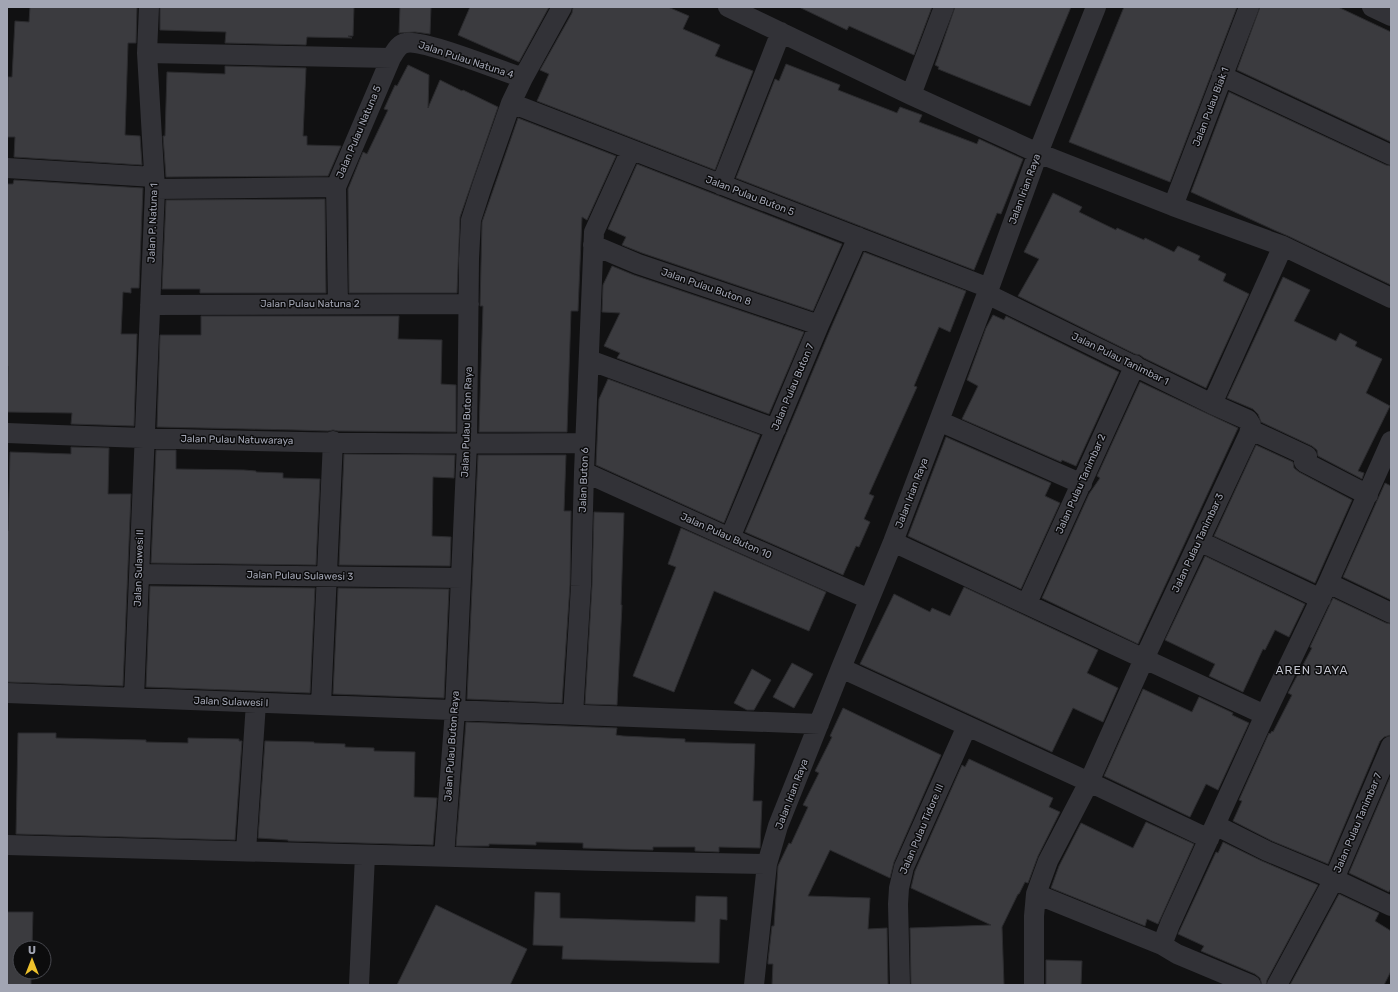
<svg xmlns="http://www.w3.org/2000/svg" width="1398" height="992" font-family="Rubik,sans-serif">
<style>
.building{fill:#3b3b3f;stroke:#2b2b2e}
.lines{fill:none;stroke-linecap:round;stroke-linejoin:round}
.minor{stroke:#323237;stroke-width:20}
.labels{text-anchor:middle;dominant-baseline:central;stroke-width:3;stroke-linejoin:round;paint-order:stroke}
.street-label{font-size:10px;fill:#a2a5b3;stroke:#0c0c0d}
.quarter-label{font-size:12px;letter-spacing:1px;fill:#c3c5cf;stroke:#0c0c0d}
</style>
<rect width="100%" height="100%" fill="#111112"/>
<path class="building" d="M 30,7 L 137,7 L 136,43 L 128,43 L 125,135 L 140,136 L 142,165 L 14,157 L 15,137 L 7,137 L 8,77 L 12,77 L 15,21 L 29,22 Z
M 160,7 L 354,7 L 353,36 L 348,36 L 352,38 L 307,37 L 306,45 L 225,43 L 226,32 L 160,30 Z
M 400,7 L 431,7 L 430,34 L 415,32 L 399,33 Z
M 470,7 L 549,7 L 519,62 L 458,35 Z
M 573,7 L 668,7 L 689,16 L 683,29 L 720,45 L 715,56 L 753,71 L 715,170 L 537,101 L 549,74 L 540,70 L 572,13 Z
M 799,7 L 932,7 L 914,55 L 849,26 L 847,30 Z
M 955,7 L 1071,7 L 1030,106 L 938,69 L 939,67 L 935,65 Z
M 1124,7 L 1237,7 L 1170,182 L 1069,142 Z
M 1260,7 L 1338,7 L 1391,32 L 1391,142 L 1237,70 Z
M 786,64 L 840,85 L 838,90 L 897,113 L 900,107 L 922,115 L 919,122 L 977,144 L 979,139 L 1023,159 L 1001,214 L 997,213 L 974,270 L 736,178 L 775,79 L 779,81 Z
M 408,65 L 429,75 L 428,108 L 440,80 L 462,91 L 463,90 L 498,107 L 460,217 L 457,293 L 349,293 L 348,189 L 363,152 L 367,154 L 388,110 L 384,109 L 395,85 L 397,86 Z
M 225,66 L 306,68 L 303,136 L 307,136 L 307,145 L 341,146 L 328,176 L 166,177 L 163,136 L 165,136 L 167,72 L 225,74 Z
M 1229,92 L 1386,165 L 1391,166 L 1391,285 L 1288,236 L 1274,230 L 1191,192 Z
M 518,118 L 616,156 L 587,220 L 582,217 L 578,311 L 571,311 L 567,432 L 479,432 L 483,306 L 480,306 L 482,222 Z
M 637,164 L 842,244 L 813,311 L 642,253 L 622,245 L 626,237 L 608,229 Z
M 14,180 L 143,188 L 139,288 L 131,288 L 131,293 L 123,292 L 121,334 L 137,334 L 134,426 L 71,424 L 72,413 L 7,412 L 8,366 L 7,366 L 7,184 L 13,184 Z
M 1053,193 L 1082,207 L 1079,212 L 1116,230 L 1117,228 L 1144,240 L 1145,238 L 1174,252 L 1178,246 L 1200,256 L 1198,260 L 1226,274 L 1223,281 L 1249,294 L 1206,388 L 1144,358 L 1140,355 L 1135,354 L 1018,296 L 1039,259 L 1024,252 Z
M 325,199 L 326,293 L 200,293 L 200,289 L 162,289 L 166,200 Z
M 864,252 L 966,291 L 950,332 L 939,327 L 914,386 L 917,387 L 869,494 L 874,496 L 864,519 L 870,522 L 859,547 L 856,546 L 843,575 L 745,532 L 830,330 Z
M 612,266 L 634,275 L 804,332 L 769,414 L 617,358 L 620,353 L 604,346 L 620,313 L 602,312 L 603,285 Z
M 1283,277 L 1310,290 L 1294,321 L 1336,341 L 1340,333 L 1357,342 L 1355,346 L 1382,359 L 1366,393 L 1390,406 L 1358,471 L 1364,473 L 1362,479 L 1318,456 L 1317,450 L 1312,446 L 1261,422 L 1258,414 L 1253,409 L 1227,398 Z
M 993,315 L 1004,320 L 1006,316 L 1119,372 L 1076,466 L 1062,460 L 1061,462 L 962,419 L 978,386 L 967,380 L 986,328 Z
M 201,316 L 399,316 L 398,339 L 442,340 L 441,384 L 456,385 L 456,432 L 338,431 L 333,430 L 328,431 L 296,430 L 157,427 L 160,335 L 201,335 Z
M 608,379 L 760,435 L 724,523 L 596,465 L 599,399 Z
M 1140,382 L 1238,428 L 1138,644 L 1042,598 L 1089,494 L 1100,478 L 1097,476 Z
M 946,437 L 1051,483 L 1045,496 L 1060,503 L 1021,589 L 908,536 Z
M 1256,445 L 1293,462 L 1294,468 L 1299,472 L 1352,500 L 1315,583 L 1214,536 Z
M 71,447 L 109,448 L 108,494 L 131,494 L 123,686 L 7,682 L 7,531 L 8,531 L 10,452 L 71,454 Z
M 156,450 L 176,450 L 176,469 L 244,470 L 256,471 L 256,472 L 283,473 L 283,478 L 320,479 L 316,565 L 151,563 Z
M 344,454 L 455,455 L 454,478 L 433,477 L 432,536 L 451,537 L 450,566 L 339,565 Z
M 478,455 L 566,455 L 564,511 L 571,511 L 570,585 L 562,703 L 467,699 Z
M 1385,483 L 1391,486 L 1391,600 L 1343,577 Z
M 594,512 L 624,513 L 621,605 L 622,605 L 617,705 L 585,704 L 592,586 Z
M 681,528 L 826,592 L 809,631 L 714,591 L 674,692 L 633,676 L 676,567 L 668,564 Z
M 1205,556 L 1305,604 L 1289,637 L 1275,630 L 1265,650 L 1263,649 L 1243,692 L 1209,676 L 1215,664 L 1165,640 Z
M 150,586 L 315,588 L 310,693 L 146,687 Z
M 964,587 L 1098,650 L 1087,673 L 1118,688 L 1103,722 L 1073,708 L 1052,752 L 860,664 L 894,594 L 930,612 L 932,608 L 950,616 Z
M 338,588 L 449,589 L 444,698 L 333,694 Z
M 1333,598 L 1386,623 L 1391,624 L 1391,735 L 1384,737 L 1380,741 L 1328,864 L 1272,841 L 1233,821 L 1242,801 L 1239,800 L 1269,733 L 1270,734 L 1272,731 L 1273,732 L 1292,695 L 1288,693 L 1312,648 L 1310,647 Z
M 792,663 L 813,674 L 794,708 L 773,697 Z
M 752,669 L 771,680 L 754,710 L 747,710 L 734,703 Z
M 1143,689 L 1192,712 L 1199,697 L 1233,713 L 1232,715 L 1249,723 L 1218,790 L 1206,784 L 1190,817 L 1104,776 Z
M 843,708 L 941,755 L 894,862 L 890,878 L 830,850 L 808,896 L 870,898 L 868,929 L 887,928 L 888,985 L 772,985 L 773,964 L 768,964 L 768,961 L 772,926 L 774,926 L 778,866 L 789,843 L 791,844 L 808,807 L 803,805 L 819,773 L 815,771 L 832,737 L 830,736 Z
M 466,722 L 617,728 L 616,735 L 623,736 L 685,739 L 685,742 L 755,744 L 753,801 L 762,801 L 760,848 L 719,847 L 719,852 L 695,851 L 695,847 L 653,847 L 653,850 L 615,849 L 583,848 L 583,843 L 536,842 L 536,845 L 489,844 L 489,846 L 456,846 Z
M 18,733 L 56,733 L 56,738 L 146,740 L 146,742 L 188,743 L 188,738 L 239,739 L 239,741 L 242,741 L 235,840 L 16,834 Z
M 265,741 L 314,742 L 314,743 L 345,744 L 345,747 L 374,748 L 374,751 L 415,752 L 414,797 L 437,798 L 433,845 L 288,841 L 288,840 L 258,838 Z
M 969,759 L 1053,798 L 1049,807 L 1060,812 L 1038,856 L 1028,883 L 1025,882 L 1019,894 L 1018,894 L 1002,927 L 1004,985 L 911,985 L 910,928 L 991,925 L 911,888 L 915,871 L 962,765 L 965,767 Z
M 1391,775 L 1391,888 L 1389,892 L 1349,873 Z
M 1146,822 L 1194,844 L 1158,924 L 1147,919 L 1145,926 L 1051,888 L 1059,866 L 1081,823 L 1133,848 Z
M 1223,842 L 1262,861 L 1318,885 L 1267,980 L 1266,985 L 1262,985 L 1260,978 L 1255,974 L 1201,951 L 1204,946 L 1178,934 L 1216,852 L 1218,853 Z
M 535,892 L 560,893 L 560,918 L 695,922 L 696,896 L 727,897 L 727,920 L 720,919 L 719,963 L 562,959 L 563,946 L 533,945 Z
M 1339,894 L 1379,913 L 1375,921 L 1391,931 L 1391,971 L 1384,985 L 1290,985 Z
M 436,905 L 527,949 L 510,985 L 397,985 Z
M 7,912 L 33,912 L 32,948 L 20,948 L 20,972 L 31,972 L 31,985 L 7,985 Z
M 1046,960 L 1082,961 L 1081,985 L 1046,985 Z"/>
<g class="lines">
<path class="minor" d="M 728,7 L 911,95 L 1038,153 L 1173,206 L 1283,246 L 1391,298
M 1372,7 L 1391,16
M 147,53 L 391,58
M 1222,76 L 1391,155
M 911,95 L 944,7
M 511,103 L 989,288
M 7,168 L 154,177
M 721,185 L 781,32
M 155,189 L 336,187
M 1173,206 L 1249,7
M 593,245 L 638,264 L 819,325
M 987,294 L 1212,404 L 1248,420 L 1251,425 L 1249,434 L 1144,659 L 1089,782 L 1048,861 L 1036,894 L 1034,916 L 1034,985
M 338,304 L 336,187 L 391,58 C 395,52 398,44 406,43 C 423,39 501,71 523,78
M 150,305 L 469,304
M 589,360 L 776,429
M 1212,404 L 1283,246
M 939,421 L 1082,484
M 1251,430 L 1307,456 L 1304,462 L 1368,495
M 7,433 C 199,441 392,445 585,443
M 584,472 L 730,538 L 869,599
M 730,538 L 819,325 L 858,237
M 1199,541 L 1321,599
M 893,542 C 1017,599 1141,658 1265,715
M 139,574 L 461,578
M 1328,583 L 1391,613
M 1027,603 L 1135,365
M 841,668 L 1089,782 L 1209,839
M 7,693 L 819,724
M 134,698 L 155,189 L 147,53 L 149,7
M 321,705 L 333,441
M 573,715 L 581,586 L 584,472 L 594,232 L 631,150
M 1215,825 L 1267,851 L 1334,879 L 1391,906
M 7,845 L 604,861 L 767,864
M 246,851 L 256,703
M 444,857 L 455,710 L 467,444 L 469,259 L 471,220 L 482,186 L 511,103 L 523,78 L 562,7
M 1036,894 L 1162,945
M 359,985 L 365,855
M 754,985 L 767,864 L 778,826 L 841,668 L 893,542 L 987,294 L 1038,153 L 1096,7
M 900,985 L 898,904 L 899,888 L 904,867 L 967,726
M 1251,985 L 1177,954 L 1162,945 L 1170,924 L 1265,715 L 1328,583 L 1391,441
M 1277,985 L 1334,879 L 1391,746"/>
</g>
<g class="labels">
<g class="street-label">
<text transform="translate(466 60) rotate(18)">Jalan Pulau Natuna 4</text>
<text transform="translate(1211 107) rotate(-69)">Jalan Pulau Biak 1</text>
<text transform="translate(359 132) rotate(-67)">Jalan Pulau Natuna 5</text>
<text transform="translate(1025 189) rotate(-70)">Jalan Irian Raya</text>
<text transform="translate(750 196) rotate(21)">Jalan Pulau Buton 5</text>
<text transform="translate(153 223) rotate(-88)">Jalan P. Natuna 1</text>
<text transform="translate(706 287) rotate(19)">Jalan Pulau Buton 8</text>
<text x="310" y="304">Jalan Pulau Natuna 2</text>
<text transform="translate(1120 359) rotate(26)">Jalan Pulau Tanimbar 1</text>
<text transform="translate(793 387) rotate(-67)">Jalan Pulau Buton 7</text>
<text transform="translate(467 422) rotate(-88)">Jalan Pulau Buton Raya</text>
<text transform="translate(237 440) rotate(1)">Jalan Pulau Natuwaraya</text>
<text transform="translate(584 480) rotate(-88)">Jalan Buton 6</text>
<text transform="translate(1081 484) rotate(-66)">Jalan Pulau Tanimbar 2</text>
<text transform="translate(912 493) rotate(-69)">Jalan Irian Raya</text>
<text transform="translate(726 536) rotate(24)">Jalan Pulau Buton 10</text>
<text transform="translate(1198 543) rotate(-65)">Jalan Pulau Tanimbar 3</text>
<text transform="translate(139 568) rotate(-88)">Jalan Sulawesi II</text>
<text transform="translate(300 576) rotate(1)">Jalan Pulau Sulawesi 3</text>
<text transform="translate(231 702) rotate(2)">Jalan Sulawesi I</text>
<text transform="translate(452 746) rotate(-86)">Jalan Pulau Buton Raya</text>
<text transform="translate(792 794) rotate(-69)">Jalan Irian Raya</text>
<text transform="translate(1358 823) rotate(-67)">Jalan Pulau Tanimbar 7</text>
<text transform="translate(922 829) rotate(-67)">Jalan Pulau Tidore III</text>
</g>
<g class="quarter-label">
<text x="1312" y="670">AREN JAYA</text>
</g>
</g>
<rect width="1398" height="992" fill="none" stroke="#a2a5b3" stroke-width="16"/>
<g transform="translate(32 960)"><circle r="19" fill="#0c0c0d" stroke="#48494f"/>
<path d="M0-3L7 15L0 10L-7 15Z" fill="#eec12c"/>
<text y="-6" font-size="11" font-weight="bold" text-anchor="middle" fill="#a2a5b3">U</text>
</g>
</svg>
